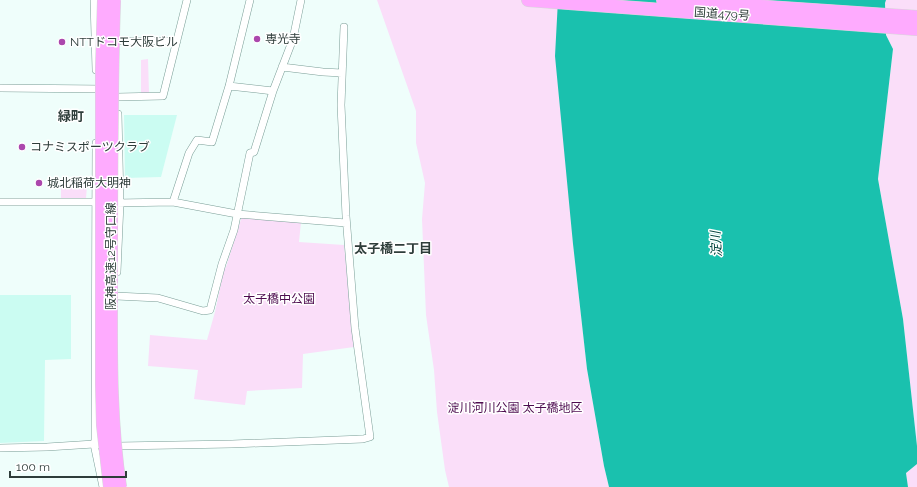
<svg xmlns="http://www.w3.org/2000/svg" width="917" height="487" font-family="Raleway,'Noto Sans JP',sans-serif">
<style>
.built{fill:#cbfcf2}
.green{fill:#fadef9}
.water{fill:#1ac1ae}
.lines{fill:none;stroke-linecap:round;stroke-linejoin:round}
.street-casing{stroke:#7a9e97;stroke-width:8}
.highway-casing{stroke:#d5d8d8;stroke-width:14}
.street{stroke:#fff;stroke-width:7}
.highway{stroke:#feabfe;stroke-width:13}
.highway-bridge-casing{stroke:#d5d8d8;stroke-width:14;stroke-linecap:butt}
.highway-bridge{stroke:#feabfe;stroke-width:13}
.poi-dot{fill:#ab47ad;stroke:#fff;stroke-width:1.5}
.labels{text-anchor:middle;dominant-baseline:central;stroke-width:3;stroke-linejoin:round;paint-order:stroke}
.street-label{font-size:12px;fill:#2e3d3a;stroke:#fff}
.poi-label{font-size:12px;fill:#2e3d3a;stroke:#fff;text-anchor:start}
.park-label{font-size:12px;fill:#4d0b4f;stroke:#fff}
.neighbourhood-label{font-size:13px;font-weight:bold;fill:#2e3d3a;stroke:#fff}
.water-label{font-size:13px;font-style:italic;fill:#00443c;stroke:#fff}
</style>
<rect width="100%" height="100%" fill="#effefb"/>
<path class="built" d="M 124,115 L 177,115 L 161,177 L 125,178 Z
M 0,295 L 71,295 L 71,359 L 45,360 L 44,441 L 0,443 Z"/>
<path class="green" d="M 377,0 L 558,0 L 573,244 L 587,369 L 604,466 L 609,487 L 449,487 L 445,470 L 437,412 L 434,370 L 426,315 L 422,219 L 425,183 L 416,143 L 416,111 Z
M 885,0 L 917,0 L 917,446 L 903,319 L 878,179 L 893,49 L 886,35 Z
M 148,59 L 149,93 L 141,93 L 141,60 Z
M 61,186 L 87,186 L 86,198 L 61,198 Z
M 242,216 L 301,222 L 299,242 L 344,245 L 354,347 L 303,354 L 302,388 L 247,391 L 245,405 L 194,399 L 198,370 L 148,366 L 150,335 L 207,340 L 215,312 L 224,269 L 226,267 Z
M 917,464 L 917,487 L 908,487 L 906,473 Z"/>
<path class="water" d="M 558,0 L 886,0 L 885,3 L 886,35 L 893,49 L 878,179 L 903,319 L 917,446 L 917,464 L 906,473 L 908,487 L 609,487 L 604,466 L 587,369 L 573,244 L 555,56 Z"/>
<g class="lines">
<g class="street-casing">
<path id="street" d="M 94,0 L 96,70
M 118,41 L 177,41
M 282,67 L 323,72 L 342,73
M 229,86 L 273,91
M 0,88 L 104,89
M 117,97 L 163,96 L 187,0
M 96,143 L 95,440 L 94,444 L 103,487
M 0,202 L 98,202
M 173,202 L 189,153 L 197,140 L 212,142 L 229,86 L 250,0
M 116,203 L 173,202 L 237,214 L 346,223
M 117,272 L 120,203 L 118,114
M 116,296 L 158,298 L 203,311 L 210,310 L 222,264 L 234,230 L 250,153 L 254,152 L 273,91 L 293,39 L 301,0
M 0,448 L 47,447 L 94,444 L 118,446 L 232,444 L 363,439 L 370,437 L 355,328 L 346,216 L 341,105 L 344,27"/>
</g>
<g class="highway-casing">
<path id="highway" d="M 528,0 L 917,29
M 663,0 L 917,17"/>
</g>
<use href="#street" class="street"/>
<use href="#highway" class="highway"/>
<g class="highway-bridge-casing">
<path id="highway-bridge" d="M 104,0 L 102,70 L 102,384 L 103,425 L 110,487
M 114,0 C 111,90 111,180 111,269 C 111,342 109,415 120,487"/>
</g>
<use href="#highway-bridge" class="highway-bridge"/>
</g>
<g class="poi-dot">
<circle cx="257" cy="39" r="4"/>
<circle cx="62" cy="42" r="4"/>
<circle cx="22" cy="147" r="4"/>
<circle cx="39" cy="183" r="4"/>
</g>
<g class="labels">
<g class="street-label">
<text transform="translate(722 14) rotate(4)">国道479号</text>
<text transform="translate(111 256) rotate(-90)">阪神高速12号守口線</text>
</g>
<g class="poi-label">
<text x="265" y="39">専光寺</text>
<text x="70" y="42">NTTドコモ大阪ビル</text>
<text x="30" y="147">コナミスポーツクラブ</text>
<text x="47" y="183">城北稲荷大明神</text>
</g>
<g class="park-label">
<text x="279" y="299">太子橋中公園</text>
<text x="515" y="408">淀川河川公園 太子橋地区</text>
</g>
<g class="neighbourhood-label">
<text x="71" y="116">緑町</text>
<text x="393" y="248">太子橋二丁目</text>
</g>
<g class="water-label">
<text transform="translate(716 244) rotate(-93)">淀川</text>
</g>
</g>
<path d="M10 471v6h116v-6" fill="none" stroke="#2e3d3a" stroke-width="2"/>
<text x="16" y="471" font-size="12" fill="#2e3d3a" stroke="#ffffff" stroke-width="3" paint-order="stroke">100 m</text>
</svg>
